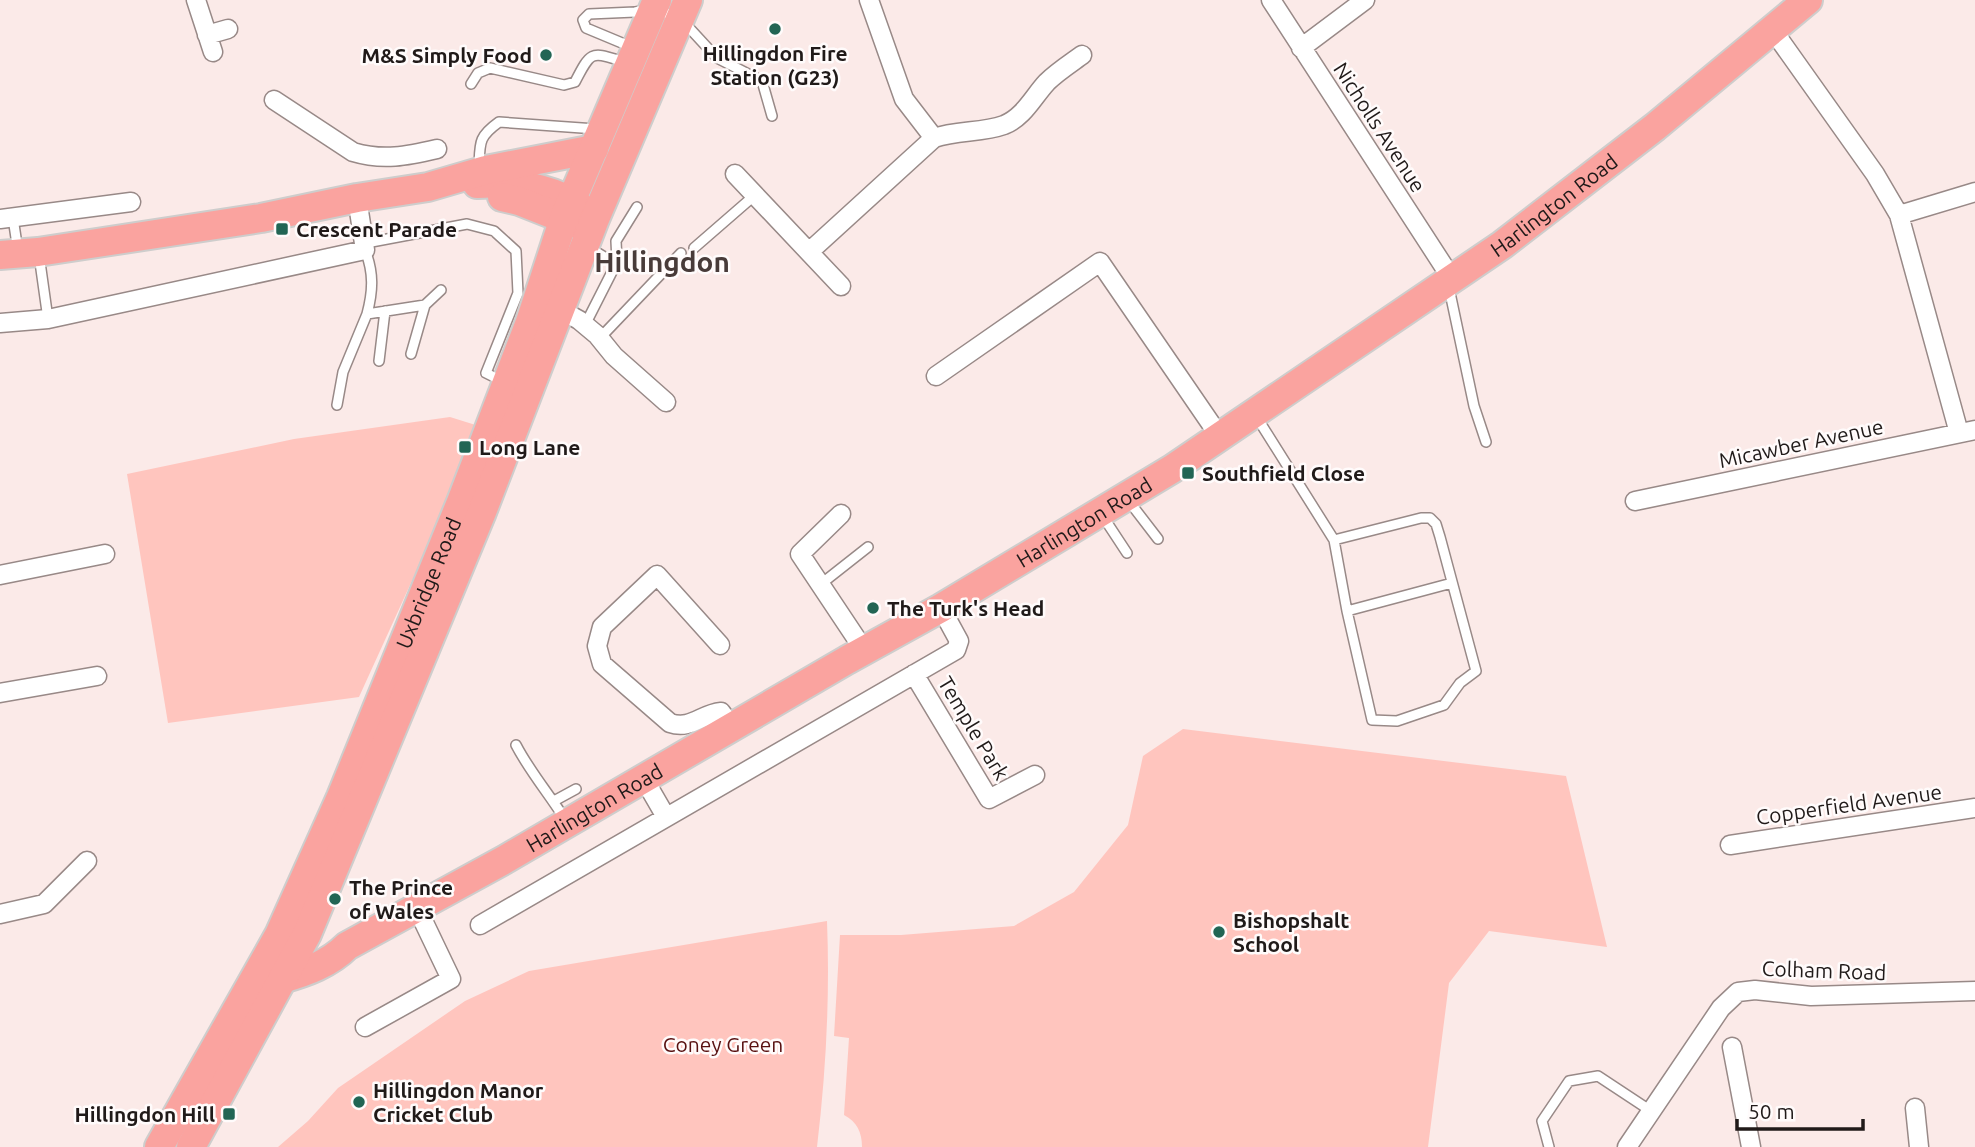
<svg xmlns="http://www.w3.org/2000/svg" width="1975" height="1147" font-family="Ubuntu,sans-serif">
<style>
.green{fill:#ffc5be}
.lines{fill:none;stroke-linecap:round;stroke-linejoin:round}
.service-casing{stroke:#988987;stroke-width:12}
.minor-casing{stroke:#988987;stroke-width:21}
.primary-casing{stroke:#cecdcc;stroke-width:32}
.service{stroke:#fff;stroke-width:9}
.minor{stroke:#fff;stroke-width:18}
.primary{stroke:#faa39f;stroke-width:28}
.poi-dot{fill:#226554;stroke:#fffbfb;stroke-width:2.5}
.labels{text-anchor:middle;dominant-baseline:central;stroke-width:5;stroke-linejoin:round;paint-order:stroke}
.poi-label{font-size:21px;font-weight:bold;fill:#201a19;stroke:#fffbfb;text-anchor:start}
.street-label{font-size:21px;fill:#201a19;stroke:#fffbfb}
.park-label{font-size:21px;fill:#591111;stroke:#fffbfb}
.district-label{font-size:28px;font-weight:bold;fill:#483b39;stroke:#fffbfb}
</style>
<rect width="100%" height="100%" fill="#fbeae8"/>
<path class="green" d="M 450,417 L 482,427 L 359,697 L 168,723 L 127,474 L 294,439 Z
M 1183,729 L 1566,776 L 1607,947 L 1489,931 L 1449,983 L 1428,1147 L 862,1147 C 862,1132 857,1122 844,1115 L 849,1038 L 834,1036 L 840,935 L 901,935 L 1014,926 L 1074,892 L 1128,825 L 1143,756 Z
M 827,921 C 830,997 826,1072 817,1147 L 278,1147 L 308,1121 L 338,1088 L 465,1001 L 529,971 Z"/>
<g class="lines">
<g class="service-casing">
<path id="service" d="M 634,48 L 586,28 L 583,20 L 589,14 L 635,12 L 653,8 L 681,19 L 717,58 L 762,81 L 772,116
M 471,84 L 478,73 L 490,68 L 564,85 L 575,82 C 592,49 591,52 625,62
M 479,167 C 480,143 478,137 499,122 L 596,129
M 13,218 L 18,251
M 366,243 L 467,224 L 494,231 L 516,251 L 518,293 L 486,373 L 504,382
M 588,247 L 616,264
M 694,248 L 755,195
M 365,250 C 374,273 373,291 367,314 L 425,305 L 441,290
M 39,255 L 48,319
M 1449,288 L 1474,406 L 1486,442
M 585,325 L 617,262 L 616,241 L 637,207
M 600,338 L 681,253
M 411,354 L 425,305
M 379,361 L 385,311
M 337,405 L 343,372 L 367,314
M 1256,416 L 1334,540 L 1347,611 L 1452,583
M 1128,500 L 1158,539
M 1102,515 L 1127,553
M 1334,540 L 1421,518 L 1430,518 L 1436,524 L 1440,537 L 1476,671 L 1460,683 L 1444,705 L 1397,721 L 1372,720 L 1347,611
M 821,584 L 868,547
M 516,745 C 530,772 550,795 566,821
M 554,801 L 576,789
M 1549,1147 L 1542,1121 L 1569,1081 L 1598,1076 L 1651,1111"/>
</g>
<g class="minor-casing">
<path id="minor" d="M 196,0 L 213,52
M 1271,0 L 1452,279
M 1772,29 L 1875,174 L 1899,215 L 1959,433
M 207,35 L 228,29
M 1301,48 L 1365,0
M 274,100 L 353,152 C 383,161 407,156 437,149
M 934,138 C 957,130 982,133 1004,125 C 1024,117 1033,97 1047,82 C 1057,72 1071,63 1082,55
M 735,174 L 841,286
M 1899,215 L 1975,192
M 0,219 L 131,202
M 809,252 L 934,138 L 904,99 L 869,0
M 561,310 L 579,320 L 597,335 L 614,356 L 666,402
M 0,323 L 48,319 L 365,250 L 357,198
M 936,376 L 1100,262 L 1220,437
M 1635,501 L 1975,430
M 841,514 L 800,554 L 864,650
M 0,575 L 105,554
M 720,645 L 657,575 L 602,627 L 597,646 L 602,664 L 670,723 C 691,730 701,714 721,712 L 732,727
M 914,674 L 989,799 L 1035,775
M 0,693 L 97,676
M 644,779 L 666,817
M 1730,845 L 1975,808
M 0,914 L 44,904 L 87,861
M 480,925 L 956,650 L 959,641 L 941,608
M 365,1027 L 451,979 L 417,908
M 1732,1047 L 1751,1147
M 1915,1108 L 1919,1147
M 1627,1147 L 1721,1008 L 1738,992 L 1755,990 L 1811,996 L 1975,991"/>
</g>
<g class="primary-casing">
<g id="primary">
<path d="M 477,184 C 515,182 556,187 587,212"/>
<path d="M 502,197 L 519,201 L 582,226"/>
<path d="M 0,255 L 38,252 L 261,218 L 357,198 L 428,187 L 486,170 L 594,149"/>
<path id="s1" d="M 282,979 C 306,972 329,964 347,946 L 504,860 L 847,660 L 941,608 L 1172,469 L 1502,245 L 1655,127 L 1808,0"/>
<path id="s2" d="M 159,1147 L 279,935 L 341,797 L 461,502 L 530,322 L 564,218 L 657,0"/>
<path d="M 191,1147 L 307,934 L 482,512 L 595,219 L 688,0"/>
</g>
</g>
<use href="#service" class="service"/>
<use href="#minor" class="minor"/>
<use href="#primary" class="primary"/>
</g>
<g class="poi-dot">
<circle cx="775" cy="29" r="7"/>
<circle cx="546" cy="55" r="7"/>
<rect x="275" y="222" width="14" height="14" rx="3.5"/>
<rect x="458" y="440" width="14" height="14" rx="3.5"/>
<rect x="1181" y="466" width="14" height="14" rx="3.5"/>
<circle cx="873" cy="608" r="7"/>
<circle cx="335" cy="899" r="7"/>
<circle cx="1219" cy="932" r="7"/>
<circle cx="359" cy="1102" r="7"/>
<rect x="222" y="1107" width="14" height="14" rx="3.5"/>
</g>
<g class="labels">
<g class="poi-label">
<text x="775" y="53" text-anchor="middle">Hillingdon Fire<tspan x="775" dy="24">Station (G23)</tspan></text>
<text x="532" y="55" text-anchor="end">M&amp;S Simply Food</text>
<text x="296" y="229">Crescent Parade</text>
<text x="479" y="447">Long Lane</text>
<text x="1202" y="473">Southfield Close</text>
<text x="887" y="608">The Turk's Head</text>
<text x="349" y="887">The Prince<tspan x="349" dy="24">of Wales</tspan></text>
<text x="1233" y="920">Bishopshalt<tspan x="1233" dy="24">School</tspan></text>
<text x="373" y="1090">Hillingdon Manor<tspan x="373" dy="24">Cricket Club</tspan></text>
<text x="215" y="1114" text-anchor="end">Hillingdon Hill</text>
</g>
<g class="street-label">
<text transform="translate(1380 127) rotate(57)">Nicholls Avenue</text>
<text stroke="none"><textPath href="#s1" startOffset="1491">Harlington Road</textPath></text>
<text transform="translate(1801 443) rotate(-12)">Micawber Avenue</text>
<text stroke="none"><textPath href="#s1" startOffset="924">Harlington Road</textPath></text>
<text stroke="none"><textPath href="#s2" startOffset="626">Uxbridge Road</textPath></text>
<text transform="translate(974 728) rotate(59)">Temple Park</text>
<text transform="translate(1849 804) rotate(-8)">Copperfield Avenue</text>
<text stroke="none"><textPath href="#s1" startOffset="357">Harlington Road</textPath></text>
<text transform="translate(1824 970) rotate(2)">Colham Road</text>
</g>
<g class="park-label">
<text x="723" y="1044">Coney Green</text>
</g>
<g class="district-label">
<text x="662" y="261">Hillingdon</text>
</g>
</g>
<path d="M1737 1119v10h126v-10" fill="none" stroke="#201a19" stroke-width="3.5"/>
<text x="1748" y="1119" font-size="21" fill="#201a19" stroke="#fffbfb" stroke-width="5" paint-order="stroke">50 m</text>
</svg>
